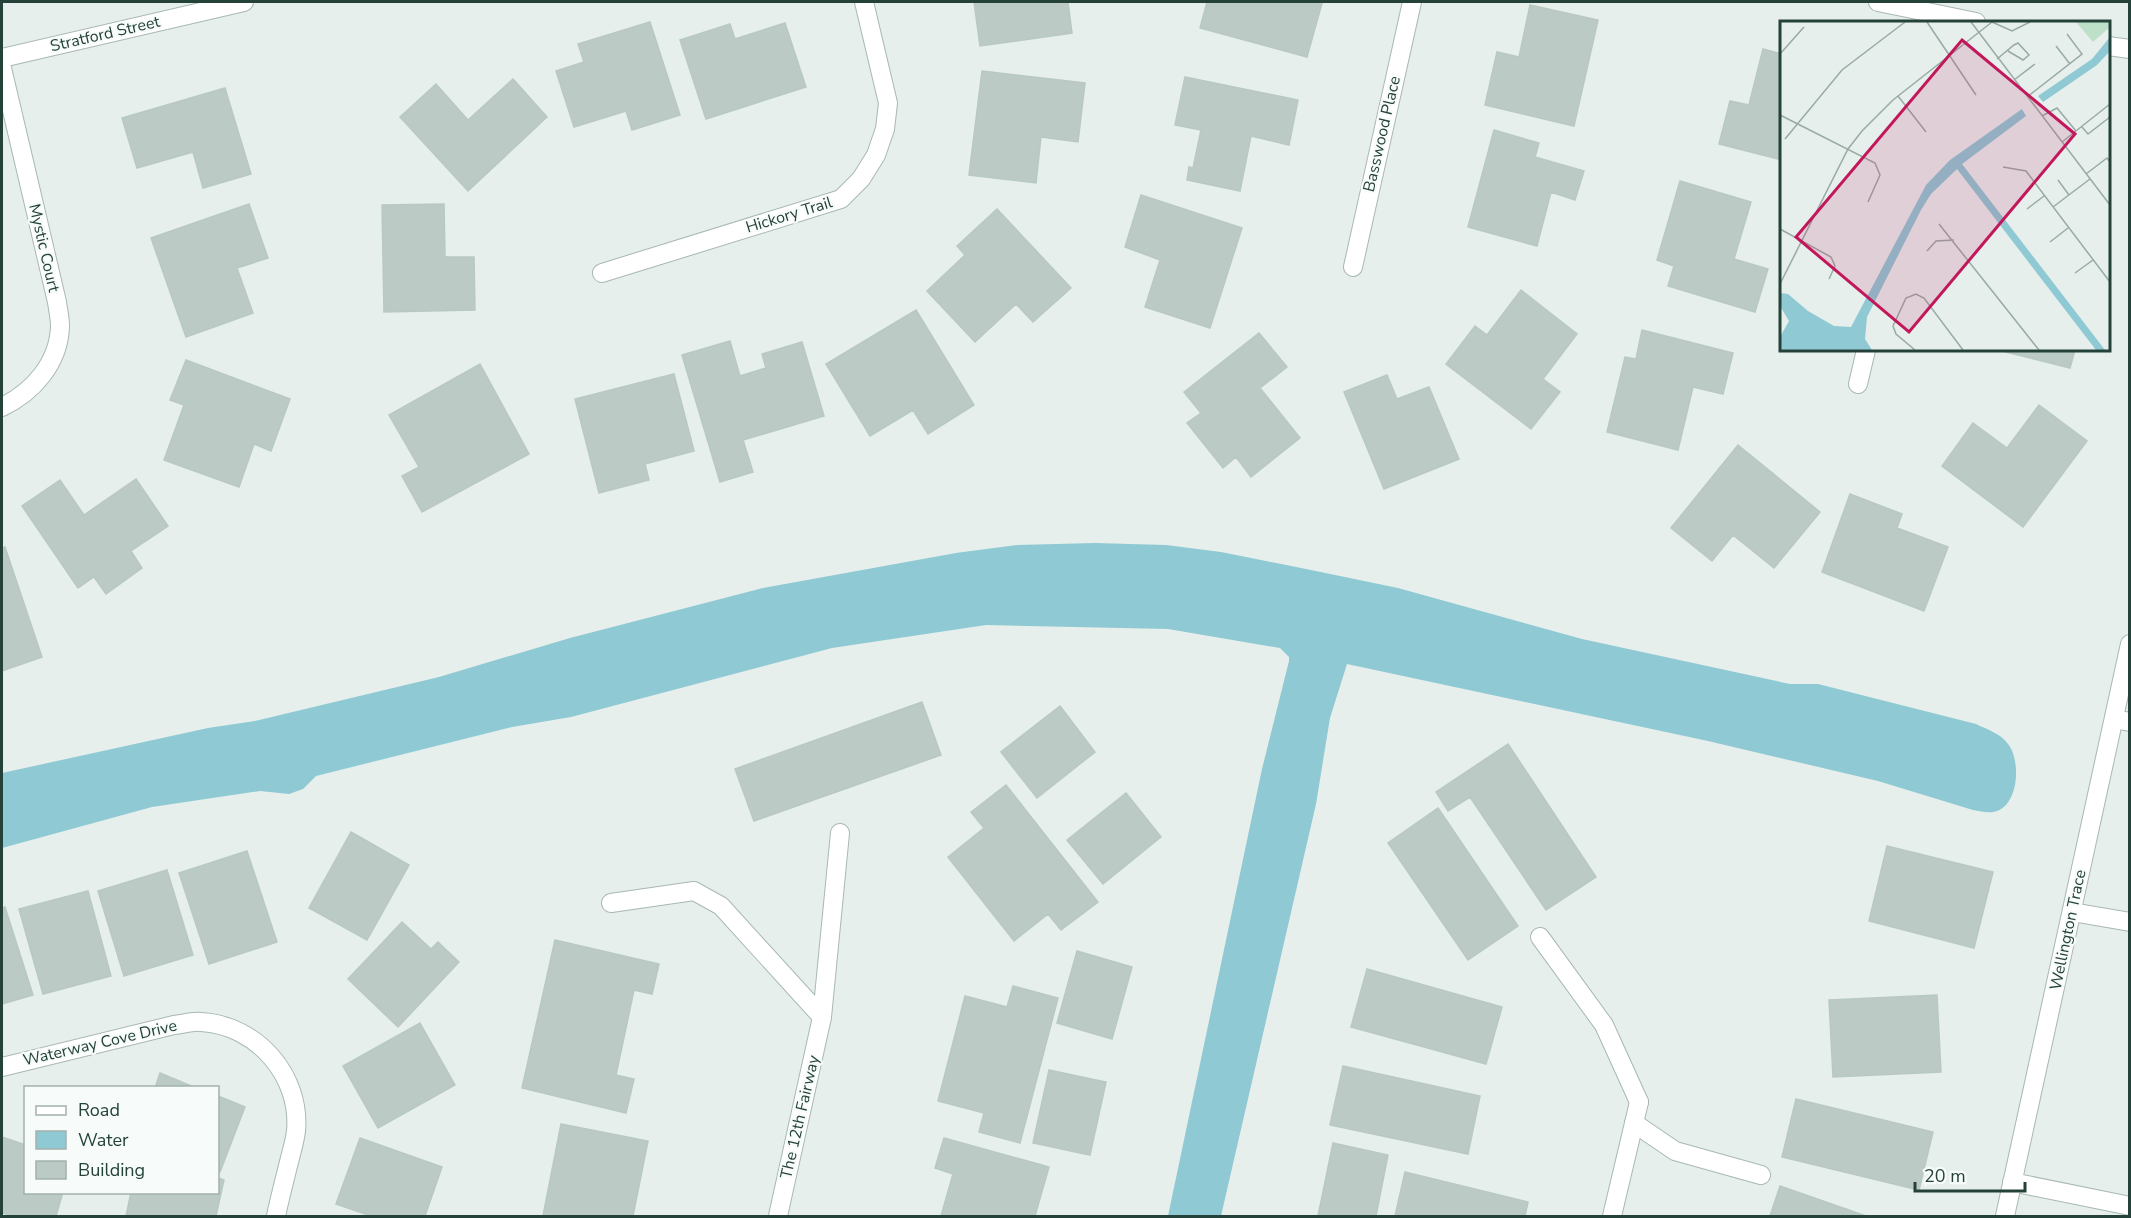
<svg xmlns="http://www.w3.org/2000/svg" width="2131" height="1218" font-family="'Nunito Sans',sans-serif">
<style>
.water{fill:#8ec9d4}
.building{fill:#bbcac4;stroke:#b8c9c2;stroke-width:1.5}
.lines{fill:none;stroke-linecap:round;stroke-linejoin:round}
.service-casing{stroke:#a8b8b2;stroke-width:20}
.minor-casing{stroke:#a8b8b2;stroke-width:20}
.tertiary-casing{stroke:#a8b8b2;stroke-width:20}
.service{stroke:#fff;stroke-width:18}
.minor{stroke:#fff;stroke-width:18}
.tertiary{stroke:#fff;stroke-width:18}
.labels{text-anchor:middle;dominant-baseline:central;stroke-width:4.5;stroke-linejoin:round;paint-order:stroke}
.street-label{font-size:16px;fill:#24423a;stroke:#f7fbf9}
.inset-road{fill:none;stroke:#98aaa4;stroke-width:1.5}
.view{fill:#c2185b;fill-opacity:0.15;stroke:#c2185b;stroke-width:3}
.inset-edge{fill:none;stroke:#24423a;stroke-width:3}
</style>
<rect width="100%" height="100%" fill="#e6efeb"/>
<path class="water" d="M 1095,543 L 1166,545 L 1221,552 L 1306,569 L 1398,588 L 1582,639 L 1790,684 L 1818,684 L 1976,724 C 1988,730 2000,733 2008,744 C 2021,760 2019,803 1997,811 C 1989,814 1981,811 1973,810 L 1878,781 L 1708,741 L 1347,664 L 1330,718 L 1316,804 L 1221,1216 L 1168,1216 L 1262,769 L 1289,661 L 1289,657 L 1280,648 L 1168,629 L 986,625 L 832,648 L 571,717 L 512,727 L 316,776 L 303,789 L 289,794 L 260,791 L 152,807 L 2,848 L 2,773 L 208,728 L 255,721 L 439,677 L 570,638 L 763,588 L 956,553 L 1017,545 Z"/>
<path class="building" d="M 974,2 L 1068,2 L 1072,33 L 980,46 Z
M 1207,2 L 1317,2 L 1322,3 L 1307,57 L 1200,28 Z
M 1530,5 L 1598,20 L 1574,126 L 1485,105 L 1497,52 L 1519,57 Z
M 650,22 L 680,115 L 632,130 L 626,111 L 574,127 L 556,71 L 584,62 L 578,44 Z
M 785,23 L 806,87 L 706,119 L 680,40 L 730,24 L 735,39 Z
M 1763,49 L 1782,54 L 1782,160 L 1719,144 L 1730,101 L 1749,105 Z
M 982,71 L 1085,83 L 1078,142 L 1041,137 L 1036,183 L 969,175 Z
M 1185,77 L 1298,100 L 1289,145 L 1251,136 L 1240,191 L 1187,180 L 1189,167 L 1193,168 L 1201,130 L 1175,125 Z
M 513,79 L 547,117 L 468,191 L 400,117 L 436,84 L 468,120 Z
M 225,88 L 251,174 L 203,188 L 193,152 L 137,168 L 122,118 Z
M 1494,130 L 1539,143 L 1535,157 L 1584,171 L 1575,200 L 1551,192 L 1537,246 L 1468,227 Z
M 1680,181 L 1751,202 L 1734,259 L 1768,269 L 1755,312 L 1668,286 L 1674,266 L 1657,260 Z
M 1141,195 L 1242,228 L 1210,328 L 1145,307 L 1160,260 L 1125,247 Z
M 249,204 L 268,258 L 237,268 L 253,313 L 186,337 L 151,238 Z
M 444,204 L 445,257 L 474,257 L 475,310 L 384,312 L 382,205 Z
M 997,209 L 1071,288 L 1033,322 L 1016,304 L 975,342 L 927,291 L 965,255 L 957,246 Z
M 1521,290 L 1577,334 L 1543,379 L 1560,392 L 1531,429 L 1446,364 L 1475,326 L 1487,335 Z
M 916,310 L 974,405 L 928,434 L 913,410 L 870,436 L 826,364 Z
M 1642,330 L 1733,353 L 1723,394 L 1693,387 L 1678,450 L 1607,432 L 1625,357 L 1636,359 Z
M 1259,333 L 1287,367 L 1260,388 L 1300,438 L 1251,477 L 1236,457 L 1223,468 L 1187,423 L 1201,413 L 1184,392 Z
M 730,341 L 740,376 L 766,368 L 762,354 L 802,342 L 824,416 L 743,440 L 753,472 L 720,482 L 682,355 Z
M 1998,350 L 2075,350 L 2070,368 Z
M 186,360 L 290,399 L 271,451 L 254,444 L 239,487 L 164,460 L 184,405 L 170,400 Z
M 480,364 L 529,454 L 422,512 L 402,476 L 419,467 L 389,415 Z
M 674,374 L 694,451 L 645,464 L 649,480 L 599,493 L 575,399 Z
M 1387,375 L 1397,399 L 1429,387 L 1459,459 L 1384,489 L 1344,392 Z
M 2039,405 L 2087,441 L 2023,527 L 1942,466 L 1973,423 L 2007,448 Z
M 1738,445 L 1820,512 L 1774,568 L 1733,535 L 1712,561 L 1671,528 Z
M 136,479 L 168,526 L 131,551 L 142,568 L 106,594 L 94,577 L 78,588 L 22,506 L 60,480 L 84,515 Z
M 1850,494 L 1902,514 L 1897,528 L 1948,547 L 1924,611 L 1822,572 Z
M 5,547 L 42,657 L 2,671 L 2,548 Z
M 922,702 L 941,755 L 754,821 L 735,769 Z
M 1060,706 L 1095,752 L 1037,798 L 1001,752 Z
M 1508,744 L 1596,877 L 1546,910 L 1470,797 L 1448,811 L 1436,792 Z
M 1006,785 L 1098,902 L 1061,930 L 1048,914 L 1014,941 L 948,857 L 984,828 L 971,812 Z
M 1126,793 L 1161,837 L 1103,884 L 1067,840 Z
M 1438,808 L 1518,926 L 1468,960 L 1388,843 Z
M 351,832 L 409,865 L 367,940 L 309,908 Z
M 1887,846 L 1993,872 L 1974,948 L 1869,921 Z
M 247,851 L 277,942 L 209,964 L 179,873 Z
M 167,870 L 193,955 L 124,976 L 98,891 Z
M 88,891 L 111,976 L 43,994 L 19,909 Z
M 5,907 L 33,995 L 2,1004 L 2,908 Z
M 402,922 L 431,949 L 438,942 L 459,962 L 398,1027 L 348,979 Z
M 555,940 L 659,964 L 652,994 L 634,990 L 626,1028 L 616,1075 L 634,1079 L 626,1113 L 522,1088 Z
M 1077,951 L 1132,967 L 1112,1039 L 1057,1023 Z
M 1367,969 L 1502,1007 L 1486,1064 L 1351,1027 Z
M 1013,986 L 1058,998 L 1020,1143 L 979,1132 L 984,1113 L 938,1101 L 965,996 L 1007,1007 Z
M 1937,995 L 1941,1072 L 1833,1077 L 1829,1000 Z
M 420,1023 L 455,1085 L 378,1128 L 343,1066 Z
M 1343,1066 L 1480,1096 L 1468,1154 L 1330,1125 Z
M 1049,1070 L 1106,1082 L 1090,1155 L 1033,1143 Z
M 160,1073 L 196,1088 L 155,1088 Z
M 218,1096 L 245,1107 L 220,1172 L 218,1171 Z
M 1796,1099 L 1933,1132 L 1919,1190 L 1782,1157 Z
M 561,1124 L 648,1141 L 633,1216 L 543,1216 Z
M 2,1137 L 26,1145 L 26,1192 L 63,1192 L 56,1216 L 14,1216 L 2,1213 Z
M 360,1138 L 442,1167 L 425,1216 L 371,1216 L 336,1204 Z
M 944,1138 L 1049,1167 L 1035,1216 L 941,1216 L 953,1174 L 935,1168 Z
M 1333,1143 L 1388,1155 L 1376,1216 L 1318,1216 Z
M 1405,1172 L 1528,1202 L 1525,1216 L 1395,1216 Z
M 218,1178 L 224,1180 L 216,1216 L 126,1216 L 131,1192 L 218,1192 Z
M 1780,1186 L 1866,1216 L 1770,1216 Z"/>
<g class="lines">
<g class="service-casing">
<path id="service" d="M 2114,719 L 2130,722
M 611,903 L 694,891 L 721,906 L 822,1017
M 2072,912 L 2130,922
M 1540,937 L 1604,1025 L 1639,1102
M 822,1017 L 840,833
M 1634,1123 L 1675,1151 L 1761,1175
M 2012,1182 L 2130,1206"/>
</g>
<g class="minor-casing">
<path id="minor" d="M 1878,2 L 1976,22
M 2108,46 L 2130,49
M 2,58 L 244,2
M 2,68 L 57,302 C 58,310 60,318 60,326 C 59,363 33,392 2,407
M 1353,267 L 1412,2
M 602,273 L 841,199 L 861,179 L 876,155 L 885,129 L 888,103 L 864,2
M 1858,384 L 1866,350
M 2,1067 L 174,1025 C 183,1024 193,1021 201,1022 C 257,1025 301,1076 296,1131 C 295,1140 292,1150 290,1158 C 285,1178 280,1197 276,1216
M 778,1216 L 822,1017
M 1612,1216 L 1639,1102"/>
</g>
<g class="tertiary-casing">
<path id="tertiary" d="M 2005,1216 L 2130,644"/>
</g>
<use href="#service" class="service"/>
<use href="#minor" class="minor"/>
<use href="#tertiary" class="tertiary"/>
</g>
<g class="labels">
<g class="street-label">
<text transform="translate(105 34) rotate(-13)">Stratford Street</text>
<text transform="translate(1382 134) rotate(-77)">Basswood Place</text>
<text transform="translate(789 215) rotate(-17)">Hickory Trail</text>
<text transform="translate(44 248) rotate(77)">Mystic Court</text>
<text transform="translate(2068 930) rotate(-78)">Wellington Trace</text>
<text transform="translate(100 1043) rotate(-13)">Waterway Cove Drive</text>
<text transform="translate(800 1117) rotate(-77)">The 12th Fairway</text>
</g>
</g>
<g transform="translate(1780 21)">
<rect width="330" height="330" fill="#e6efeb"/>
<path d="M 296,1 L 330,1 L 330,6 L 313,21 Z" fill="#bfe0c8"/>
<path d="M 330,16 L 330,30 L 317,44 L 263,81 L 258,75 L 312,38 ZM 242,88 L 246,95 L 182,143 L 325,329 L 316,329 L 177,148 L 151,173 L 141,189 L 87,296 L 85,318 L 92,329 L 0,329 L 0,316 L 9,300 L 0,285 L 0,272 L 8,273 L 28,290 L 54,305 L 71,306 L 146,164 L 170,139 Z" fill="#8ec9d4"/>
<path class="inset-road" d="M 147,1 L 196,74M 191,1 L 330,184M 212,1 L 232,10 L 250,1M 276,25 L 290,43M 0,33 L 24,6M 217,38 L 234,24 L 238,22 L 249,34 L 243,39 L 228,30M 234,59 L 255,43M 118,75 L 146,111M 247,76 L 302,33 L 287,13M 0,94 L 95,142 L 100,154 L 88,181M 262,95 L 277,87 L 296,110M 302,106 L 308,113 L 330,96M 5,118 L 62,49 L 125,1M 282,121 L 330,83M 223,146 L 246,150 L 330,261M 306,153 L 327,137 L 330,141M 278,159 L 289,174M 273,186 L 310,158M 247,188 L 264,175M 159,203 L 259,329M 0,208 L 51,236 L 55,245 L 49,258M 270,221 L 288,207M 147,230 L 156,220 L 174,219M 295,252 L 313,239M 0,263 L 68,128 L 82,110 L 113,79 L 212,1M 135,329 L 116,313 L 113,305 L 126,277 L 136,273 L 144,277 L 183,329"/>
<path class="view" d="M 182,19 L 295,113 L 129,311 L 16,216 Z"/>
<rect width="330" height="330" class="inset-edge"/>
</g>
<rect width="2131" height="1218" fill="none" stroke="#24423a" stroke-width="6"/>
<rect x="24" y="1086" width="195" height="108" fill="#f7fbf9" stroke="#a3b1ad" stroke-width="1.5"/>
<rect x="36" y="1106" width="30" height="9" fill="#ffffff" stroke="#a3b1ad" stroke-width="1.5"/>
<text x="78" y="1116" font-size="18" fill="#24423a">Road</text>
<rect x="36" y="1131" width="30" height="18" fill="#8ec9d4" stroke="#a3b1ad" stroke-width="1.5"/>
<text x="78" y="1146" font-size="18" fill="#24423a">Water</text>
<rect x="36" y="1161" width="30" height="18" fill="#bbcac4" stroke="#a3b1ad" stroke-width="1.5"/>
<text x="78" y="1176" font-size="18" fill="#24423a">Building</text>
<path d="M1915 1182v9h110v-9" fill="none" stroke="#24423a" stroke-width="3"/>
<text x="1924" y="1182" font-size="18" fill="#24423a" stroke="#f7fbf9" stroke-width="4.5" paint-order="stroke">20 m</text>
</svg>
